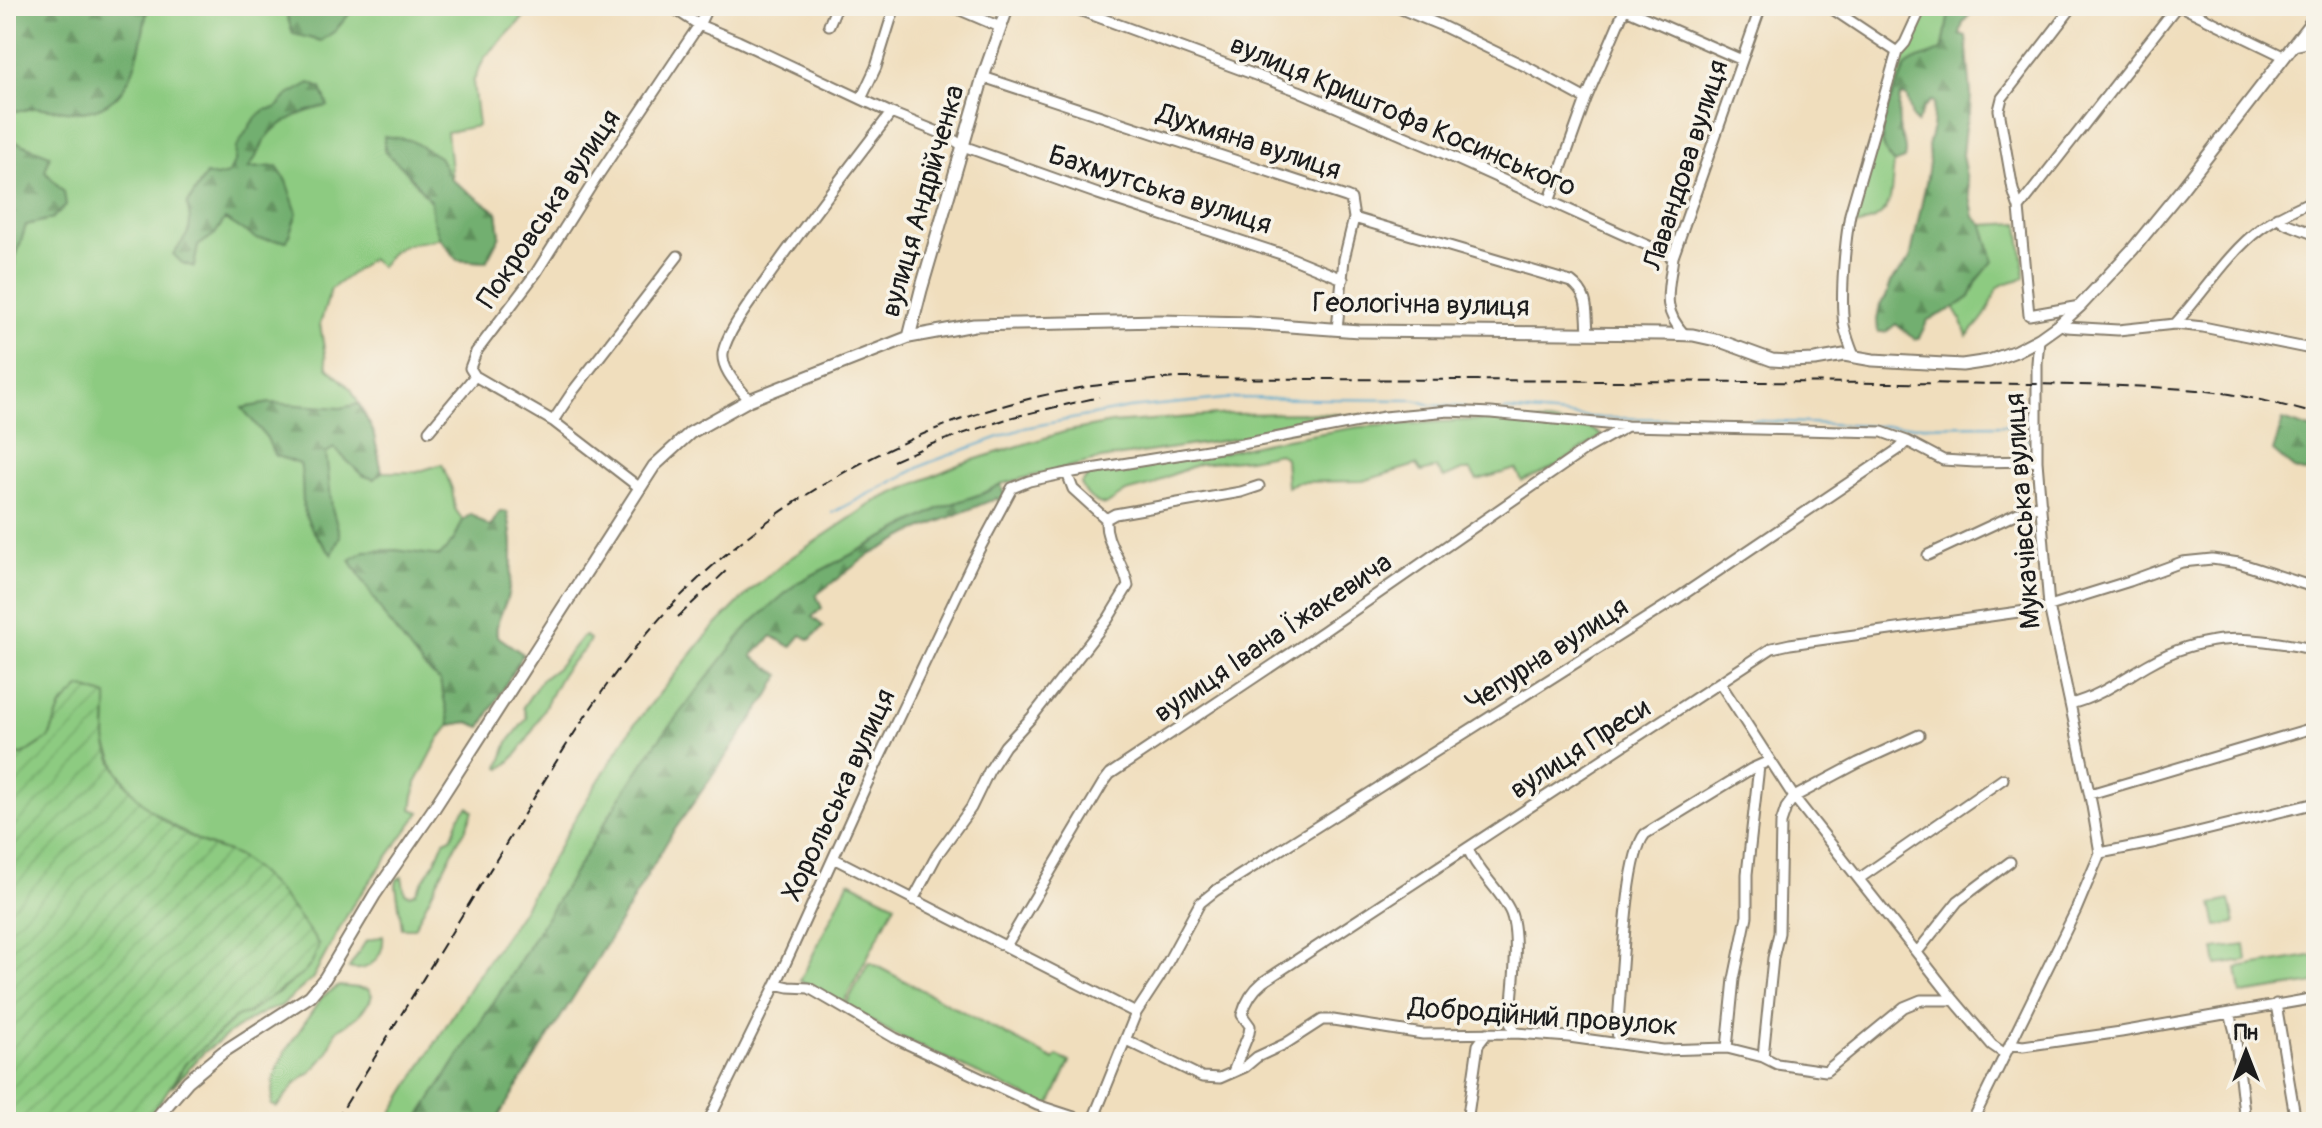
<svg xmlns="http://www.w3.org/2000/svg" width="2322" height="1128" font-family="Pangolin,sans-serif">
<style>
.green{fill:#8dcb81;stroke:#54744e;stroke-width:2}
.forest{fill:url(#forest-firs);stroke:#476646;stroke-width:2}
.garden{fill:url(#garden-furrows);stroke:#54744e;stroke-width:2}
.lines{fill:none;stroke-linecap:round;stroke-linejoin:round}
.stream{stroke:#4fa5cc;stroke-width:2}
.minor-casing{stroke:#867d6c;stroke-width:13}
.tertiary-casing{stroke:#867d6c;stroke-width:15}
.minor{stroke:#fff;stroke-width:9}
.tertiary{stroke:#fff;stroke-width:11}
.rail{stroke:#1c1c1c;stroke-width:2;stroke-dasharray:12 6;stroke-linecap:butt}
.labels{text-anchor:middle;dominant-baseline:central;stroke-width:7;stroke-linejoin:round;paint-order:stroke}
.street-label{font-size:28px;fill:#1c1c1c;stroke:#f7f3e8}
</style>
<defs>
<pattern id="forest-firs" width="22" height="20" patternUnits="userSpaceOnUse" patternTransform="scale(2)"><rect width="22" height="20" fill="#72af6f"/><path d="M5 1l3.5 6h-7zM16 11l3.5 6h-7z" fill="#5d8e5a"/></pattern>
<pattern id="garden-furrows" width="10" height="10" patternUnits="userSpaceOnUse" patternTransform="scale(2)"><rect width="10" height="10" fill="#8dcb81"/><path d="M-1 1l2-2M0 10L10 0M9 11l2-2" fill="none" stroke="#79ae6f"/></pattern>
</defs>
<rect width="100%" height="100%" fill="#f7f3e8"/>
<filter id="ink" filterUnits="userSpaceOnUse"><feTurbulence type="fractalNoise" baseFrequency=".0125" numOctaves="2"/><feDisplacementMap in="SourceGraphic" scale="16" xChannelSelector="R" yChannelSelector="G"/><feConvolveMatrix kernelMatrix="1 2 1 2 8 2 1 2 1" color-interpolation-filters="sRGB"/></filter>
<filter id="wash" filterUnits="userSpaceOnUse"><feTurbulence type="fractalNoise" baseFrequency=".006" numOctaves="4" result="noise"/><feDisplacementMap in="SourceGraphic" scale="32" xChannelSelector="R" yChannelSelector="G"/><feGaussianBlur stdDeviation="1.8" result="paint"/><feColorMatrix in="noise" values="0 0 0 0 0 0 0 0 0 0 0 0 0 0 0 0 0 1.4 0 .05"/><feComposite in="paint" operator="in"/></filter>
<g filter="url(#wash)">
<rect width="100%" height="100%" fill="#f0debd"/>
<path class="green" d="M 148,6 L 535,6 L 485,57 L 473,82 L 478,126 L 447,132 L 452,180 L 497,212 L 500,235 L 486,262 L 457,260 L 440,238 C 425,243 407,241 394,251 C 389,255 385,262 381,267 L 371,259 L 331,289 L 320,324 L 327,367 L 351,389 L 373,431 L 382,472 L 417,472 L 442,464 L 452,489 L 455,509 L 463,520 L 471,514 L 490,527 L 500,511 L 507,512 C 514,538 513,567 508,594 C 505,608 494,622 497,636 L 523,654 L 481,727 L 468,722 L 450,725 L 439,739 L 416,783 L 412,809 L 420,812 L 352,906 L 312,979 L 281,1006 L 264,1012 L 235,1029 L 203,1053 L 172,1087 L 185,1064 L 213,1037 L 236,1017 L 248,1013 L 269,997 L 280,992 L 312,963 L 316,951 L 233,854 L 203,843 L 173,826 L 141,803 L 118,771 L 106,743 L 107,696 L 61,706 L 49,738 L 23,755 L 6,754 L 6,292 L 11,284 L 15,260 L 26,225 L 51,219 L 64,192 L 19,143 L 6,140 L 6,109 C 26,114 26,106 42,108 C 54,109 67,112 79,112 C 135,109 139,48 148,6 Z
M 1926,6 L 1952,6 L 1949,13 L 1943,48 C 1934,57 1919,57 1909,65 C 1901,71 1886,113 1881,125 L 1884,108 L 1899,57 L 1909,45 Z
M 1881,138 L 1888,157 L 1894,163 C 1889,204 1896,216 1849,228 L 1872,148 Z
M 2019,223 L 2025,278 C 1994,286 2000,283 1988,310 C 1983,320 1975,328 1967,336 L 1962,321 L 1954,308 L 1970,297 L 1977,281 L 1993,261 L 1983,225 Z
M 1310,413 L 1362,416 L 1335,424 L 1101,459 L 1001,484 L 984,493 L 940,508 L 797,583 L 620,798 L 510,977 L 416,1122 L 386,1122 L 474,981 L 521,913 L 579,812 L 633,726 L 711,630 L 750,591 L 789,559 L 876,501 L 960,464 L 1064,432 L 1111,423 L 1231,414 Z
M 1473,420 L 1548,422 L 1592,429 L 1602,436 L 1555,467 L 1522,481 L 1516,469 L 1477,480 L 1470,470 L 1462,470 L 1444,478 L 1436,468 L 1421,472 L 1416,465 L 1363,481 L 1297,482 L 1287,487 L 1285,458 L 1279,453 L 1249,459 L 1199,464 L 1166,477 L 1153,485 L 1126,492 L 1106,505 C 1093,503 1086,496 1081,484 L 1089,475 L 1114,468 L 1225,452 L 1268,442 L 1358,427 Z
M 585,636 L 590,639 C 585,653 574,657 566,668 C 545,699 532,747 501,769 L 499,768 L 508,742 L 527,718 L 523,707 L 541,680 L 557,668 L 581,638 Z
M 468,807 L 473,811 L 466,829 L 458,841 L 414,928 L 402,928 L 396,885 L 397,879 L 402,877 L 405,893 L 410,895 L 415,893 L 436,860 L 444,841 L 451,838 C 457,828 457,814 468,807 Z
M 849,881 L 895,904 L 843,1004 L 800,981 Z
M 2230,900 L 2235,923 L 2217,926 L 2212,904 Z
M 383,936 C 385,955 369,974 349,968 L 366,941 Z
M 2245,945 L 2247,961 L 2217,965 L 2214,949 Z
M 2316,955 L 2316,983 L 2241,994 L 2237,968 Z
M 869,962 L 1054,1060 L 1057,1056 L 1070,1062 L 1049,1107 L 896,1035 L 845,1006 Z
M 339,986 L 368,989 L 372,995 L 370,1001 L 358,1016 L 336,1031 L 327,1054 L 312,1071 L 297,1082 L 277,1107 L 271,1105 L 274,1076 L 285,1052 L 322,997 Z"/>
<path class="forest" d="M 6,6 L 148,6 C 139,48 136,109 79,112 C 67,112 54,109 42,108 C 26,106 26,114 6,109 Z
M 288,6 L 356,6 L 335,31 L 321,41 L 293,34 L 287,16 Z
M 1952,6 L 1978,6 L 1963,22 L 1960,35 L 1966,37 L 1971,94 L 1970,110 L 1965,126 L 1962,155 L 1974,217 L 1983,225 L 1993,261 L 1977,281 L 1970,297 L 1954,308 L 1928,320 L 1919,338 L 1915,339 L 1896,324 L 1886,332 L 1878,332 L 1877,320 L 1880,304 L 1886,297 L 1891,282 L 1910,259 L 1926,183 L 1929,163 L 1928,146 L 1932,131 L 1934,102 L 1931,101 L 1924,107 L 1917,123 L 1912,118 L 1907,97 L 1903,95 L 1900,97 C 1898,109 1898,121 1900,132 C 1903,142 1907,148 1904,159 L 1894,163 C 1865,134 1895,97 1905,67 C 1917,55 1933,58 1943,48 L 1949,13 Z
M 310,83 L 321,88 L 328,106 C 307,110 277,121 265,140 C 260,150 255,159 249,168 L 277,166 L 286,181 L 297,213 L 287,241 L 257,239 L 225,219 L 215,234 L 198,246 L 194,267 L 182,263 L 173,254 C 188,235 194,230 187,205 L 206,174 L 216,177 L 228,174 L 235,161 L 236,148 L 252,122 L 264,110 L 276,108 L 287,96 Z
M 384,136 L 410,140 L 439,157 L 452,180 L 497,212 L 500,235 L 486,262 L 457,260 L 440,238 L 433,220 L 431,202 L 404,169 L 384,151 Z
M 6,140 L 19,143 L 50,155 L 45,172 L 64,192 L 66,206 L 51,219 L 26,225 L 15,260 L 11,284 L 6,292 Z
M 270,403 L 341,408 L 359,404 L 373,431 L 382,472 L 374,479 L 362,475 L 334,448 L 326,453 L 332,508 L 340,536 L 332,555 C 321,542 308,527 304,510 C 301,494 304,479 300,464 L 274,455 L 267,438 L 242,408 Z
M 2283,420 L 2316,431 L 2316,476 L 2294,469 L 2273,451 Z
M 1001,484 L 1005,497 L 1001,504 L 997,498 L 911,533 L 866,557 L 816,595 L 822,608 L 812,617 L 823,626 L 810,640 L 801,635 L 791,647 L 772,636 L 752,656 L 780,675 L 771,692 L 671,835 L 608,942 L 495,1122 L 416,1122 L 510,977 L 620,798 L 657,742 L 748,626 L 797,583 L 940,508 L 984,493 Z
M 500,511 L 507,512 C 514,538 513,567 508,594 C 505,608 494,622 497,636 L 523,654 L 481,727 L 468,722 L 450,725 L 440,681 L 423,666 L 387,620 L 350,560 L 365,551 L 396,550 L 440,556 L 454,540 L 463,520 L 471,514 L 490,527 Z"/>
<path class="garden" d="M 81,687 L 107,696 C 108,711 104,731 107,745 C 119,791 162,824 203,843 C 213,848 226,850 237,856 C 272,879 295,911 319,945 L 312,963 L 304,973 L 248,1013 L 236,1017 L 185,1064 L 147,1122 L 6,1122 L 6,754 L 23,755 L 49,738 L 61,706 Z"/>
<g class="lines">
<path class="stream" d="M 1504,410 L 1603,418 L 1725,419 L 1871,426 L 2010,425 L 2024,433 L 2031,447
M 832,513 L 928,463 L 1024,428 L 1129,408 L 1234,398 L 1415,400 L 1431,405 L 1465,407"/>
</g>
</g>
<g filter="url(#ink)">
<g class="lines">
<g class="minor-casing">
<path id="minor" d="M 670,6 L 699,25 L 738,41 L 891,113 L 948,136 L 963,146 L 1098,194 L 1284,255 L 1343,279
M 951,6 L 1000,27
M 1068,6 L 1299,91 L 1430,147 L 1673,257
M 1394,6 L 1440,25 L 1527,67 L 1586,99
M 1828,6 L 1897,52
M 2073,6 L 2002,98 L 1999,110 L 2013,190 L 2019,208 L 2029,315 L 2080,306
M 2180,6 L 2285,57
M 1621,7 L 1742,60
M 829,25 L 837,6
M 2293,46 L 2316,41
M 983,77 L 1346,197 L 1351,199 L 1354,218 L 1571,282 C 1590,296 1586,311 1588,332
M 861,99 L 876,67 L 895,6
M 1549,202 L 1586,99 L 1625,8
M 2019,208 L 2177,6
M 2277,217 L 2285,223 L 2316,235
M 2060,324 L 2066,327 L 2118,330 L 2175,324 L 2203,327 L 2316,350
M 2175,324 C 2203,294 2227,254 2260,229 C 2277,216 2297,208 2316,199
M 1337,329 L 1344,259 L 1354,218
M 1685,335 C 1660,309 1669,289 1673,257 L 1761,6
M 1854,356 C 1850,346 1846,335 1844,325 C 1840,297 1845,242 1850,214 L 1897,52 L 1905,43 L 1922,6
M 475,376 L 553,421 L 640,488
M 749,400 C 740,388 721,370 723,353 C 726,333 754,297 766,280 C 806,223 849,168 891,113
M 553,421 L 573,391 L 678,256
M 429,431 L 475,376 L 470,368 L 476,352 L 536,273 L 591,186 L 699,25 L 708,6
M 1106,519 L 1115,514 L 1241,492 L 1259,486
M 1928,555 L 2018,513 L 2041,504
M 1720,683 L 1794,797 L 1954,1000 L 1992,1045 L 2005,1054
M 2070,704 C 2097,698 2123,679 2147,665 C 2205,631 2253,636 2316,650
M 2090,794 L 2316,727
M 1468,849 C 1478,873 1499,888 1510,911 C 1521,934 1512,996 1510,1023 L 1516,1033
M 2100,853 L 2157,842 L 2316,803
M 835,859 L 1136,1013
M 1860,878 L 2003,779
M 913,900 L 937,855 L 971,808 L 989,771 L 1005,746 L 1032,717 L 1108,619 L 1128,586 C 1124,561 1104,543 1106,519 L 1073,489 L 1067,473
M 1006,946 L 1103,783 L 1110,774 L 1324,631 L 1588,448 L 1627,426
M 1918,951 L 1958,901 L 2010,862
M 776,984 L 789,987 L 809,988 L 895,1038 L 1037,1105 L 1089,1122
M 2276,1004 L 2296,1122
M 2230,1013 L 2235,1032 L 2245,1122
M 1126,1040 L 1202,1077 L 1220,1078 L 1245,1067 L 1257,1057 L 1285,1044 L 1322,1020 L 1333,1020 L 1423,1034 L 1516,1033 L 1569,1037 L 1663,1050 L 1727,1048 L 1763,1057 L 1777,1064 L 1826,1071 L 1904,1007 L 1921,1000 L 1954,1000
M 1619,1044 L 1617,1031 C 1622,992 1624,859 1645,834 L 1751,769 L 1769,761
M 2010,1044 L 2023,1046 L 2121,1032 L 2316,998
M 1727,1048 L 1734,979 L 1747,916 L 1747,874 L 1759,766
M 1763,1057 L 1773,958 L 1779,933 L 1781,823 L 1786,808 L 1794,797 L 1858,763 L 1919,735
M 1233,1072 L 1249,1033 L 1250,1026 L 1242,1015 C 1246,1001 1252,991 1263,982 L 1772,648 L 1790,644 L 2040,609 L 2130,581 L 2182,562 L 2212,559 L 2239,563 L 2316,588
M 1096,1116 L 1119,1122
M 708,1122 L 776,984 L 864,790 L 972,563 L 1012,488 L 1029,481 L 1067,473 L 1232,446 L 1384,417 L 1449,411 L 1491,413 L 1627,426 L 1882,432 L 1907,441
M 1092,1122 L 1136,1013 L 1159,978 L 1200,903 L 1215,891 L 1675,600 L 1899,449 L 1907,441 L 1943,460 L 1975,462 L 2037,461
M 1467,1122 L 1478,1045 L 1487,1033
M 1972,1122 L 2076,910 L 2100,853 L 2092,806 L 2049,606 L 2037,461 L 2037,363 L 2039,339"/>
</g>
<g class="tertiary-casing">
<path id="tertiary" d="M 909,337 L 921,290 L 983,77 L 1008,6
M 153,1122 L 188,1081 L 223,1052 L 310,996 L 325,978 L 375,894 L 433,810 L 654,466 L 690,433 L 749,400 L 909,337 L 974,325 L 1161,321 L 1249,323 L 1359,331 L 1665,334 L 1693,335 L 1720,341 L 1772,360 L 1788,361 L 1815,360 L 1844,355 L 1873,360 L 1962,365 L 1989,361 L 2016,351 L 2039,339 L 2060,324 L 2080,306 L 2132,250 L 2182,189 L 2316,16"/>
</g>
<use href="#minor" class="minor"/>
<use href="#tertiary" class="tertiary"/>
<path class="rail" d="M 893,461 L 932,444 L 1013,417 L 1099,397
M 678,617 L 727,570
M 335,1122 C 393,1028 451,933 509,839 C 563,750 616,658 692,585 C 799,481 945,409 1092,386 C 1119,382 1148,381 1176,378 L 2037,384 C 2099,386 2163,385 2224,393 C 2256,398 2286,406 2316,414"/>
</g>
</g>
<g class="labels">
<g class="street-label">
<text transform="translate(1403 116) rotate(23)">вулиця Криштофа Косинського</text>
<text transform="translate(1249 142) rotate(18)">Духмяна вулиця</text>
<text transform="translate(1686 165) rotate(-72)">Лавандова вулиця</text>
<text transform="translate(1160 190) rotate(18)">Бахмутська вулиця</text>
<text transform="translate(923 201) rotate(-74)">вулиця Андрійченка</text>
<text transform="translate(549 209) rotate(-56)">Покровська вулиця</text>
<text transform="translate(1421 305) rotate(1)">Геологічна вулиця</text>
<text transform="translate(2023 511) rotate(-94)">Мукачівська вулиця</text>
<text transform="translate(1273 638) rotate(-34)">вулиця Івана Їжакевича</text>
<text transform="translate(1547 655) rotate(-33)">Чепурна вулиця</text>
<text transform="translate(1580 749) rotate(-33)">вулиця Преси</text>
<text transform="translate(839 795) rotate(-65)">Хорольська вулиця</text>
<text transform="translate(1543 1017) rotate(4)">Добродійний провулок</text>
</g>
</g>
<rect width="2322" height="1128" fill="none" stroke="#f7f3e8" stroke-width="32"/>
<g transform="translate(2246 1052)" stroke="#f7f3e8" stroke-width="6" paint-order="stroke">
<path d="M0-6L14 30L0 20L-14 30Z" fill="#1c1c1c"/>
<text y="-12" font-size="22" font-weight="bold" text-anchor="middle" fill="#1c1c1c">Пн</text>
</g>
</svg>
